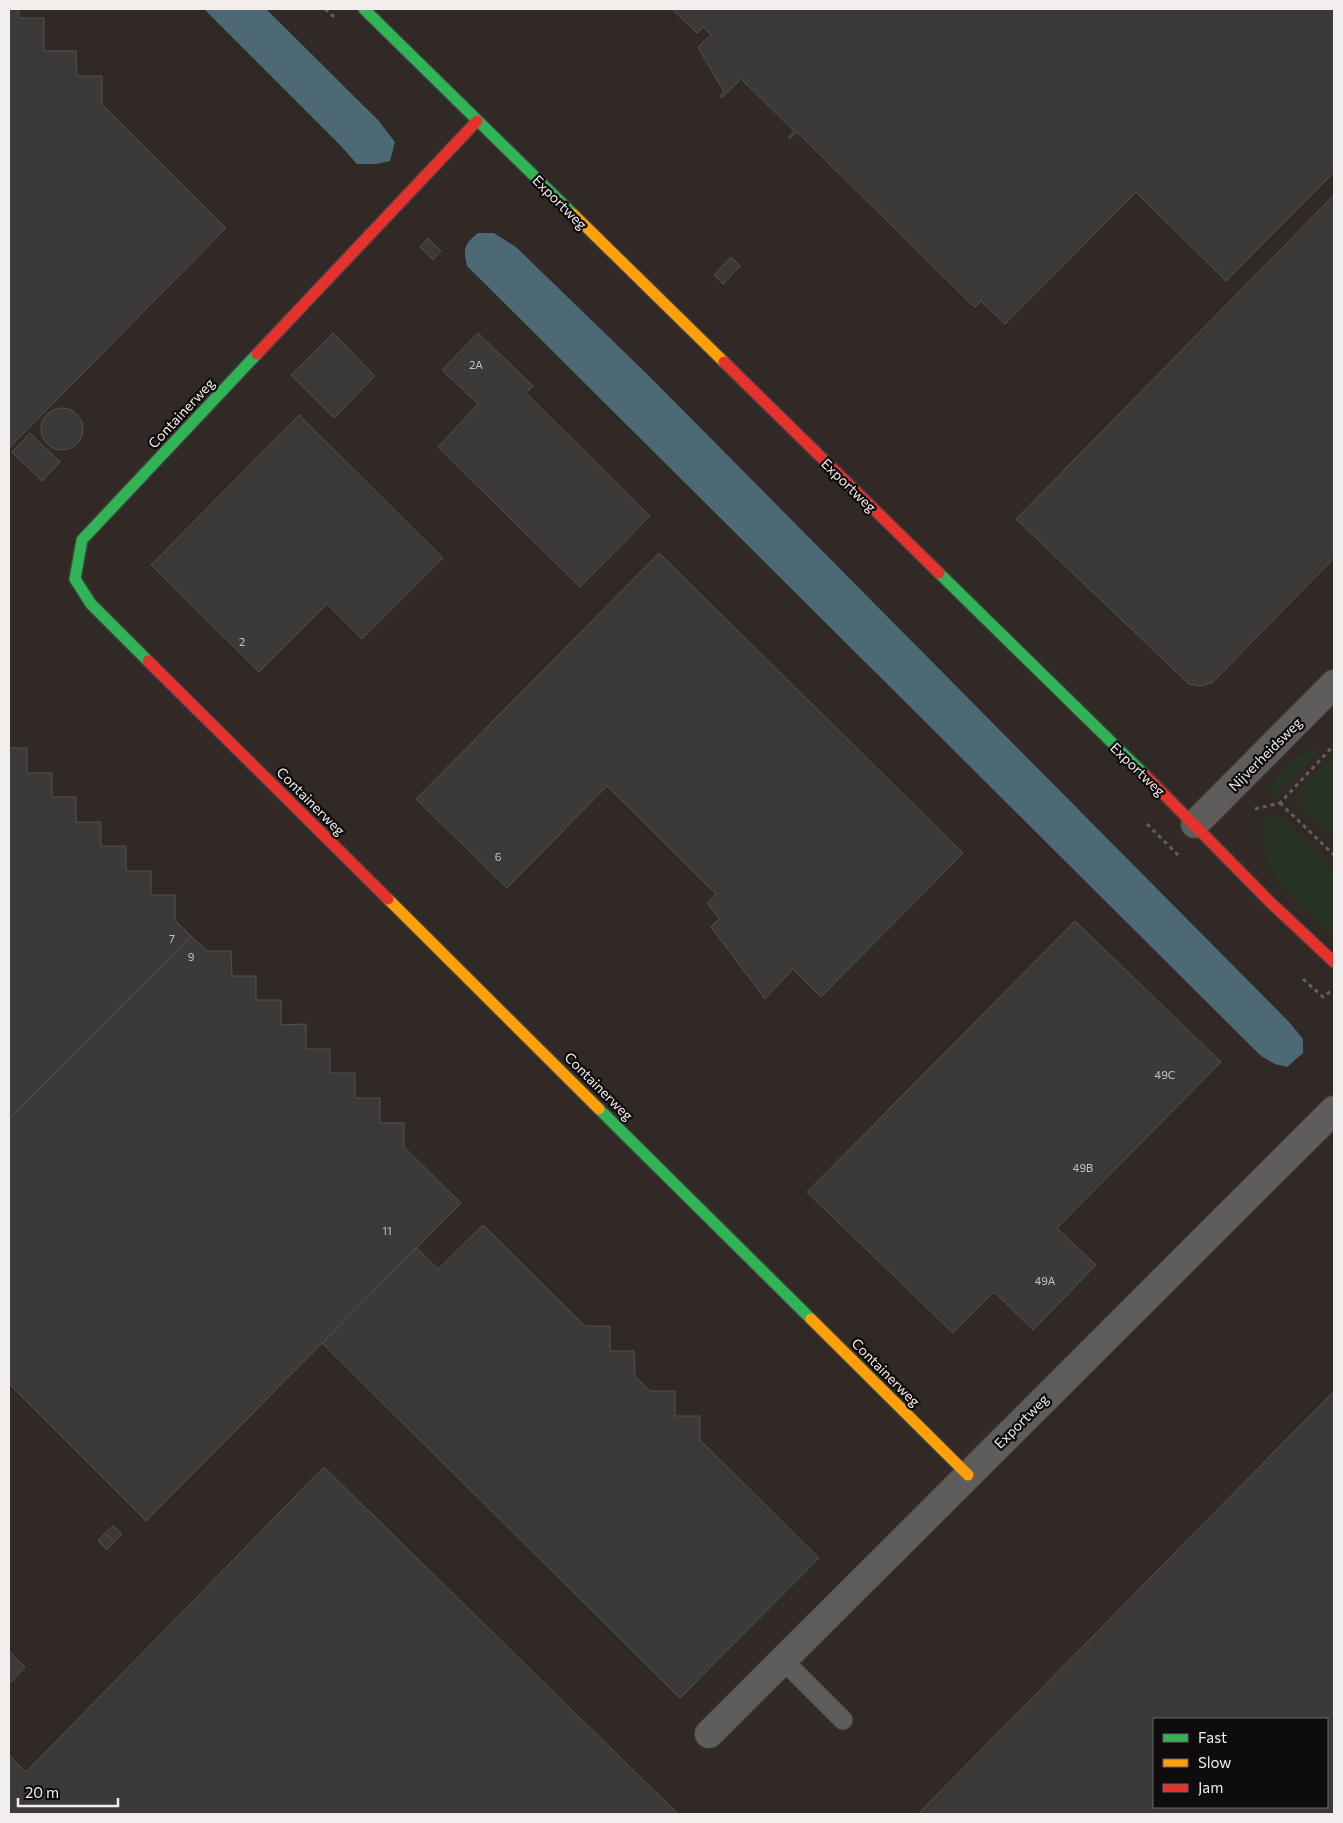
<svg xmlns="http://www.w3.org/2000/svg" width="1343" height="1823" font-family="Commissioner,sans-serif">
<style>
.built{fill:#312925;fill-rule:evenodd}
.green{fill:#273323}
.water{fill:#4d6975}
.building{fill:#3c3a39;stroke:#525150;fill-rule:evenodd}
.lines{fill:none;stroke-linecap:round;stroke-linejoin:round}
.lane-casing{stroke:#3f3e3d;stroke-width:21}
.street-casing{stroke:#3f3e3d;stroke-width:30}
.fast-casing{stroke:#3f3e3d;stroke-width:14}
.slow-casing{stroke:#3f3e3d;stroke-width:14}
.jam-casing{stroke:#3f3e3d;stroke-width:14}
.path{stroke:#61605f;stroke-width:3;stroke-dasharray:4 4;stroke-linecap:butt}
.lane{stroke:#5e5d5c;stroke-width:19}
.street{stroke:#5e5d5c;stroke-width:28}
.fast{stroke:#30b455;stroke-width:11}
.slow{stroke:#ff9f0a;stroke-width:11}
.jam{stroke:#e5322d;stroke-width:11}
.labels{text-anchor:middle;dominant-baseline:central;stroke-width:4.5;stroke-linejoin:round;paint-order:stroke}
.number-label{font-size:11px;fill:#c4c1c0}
.street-label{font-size:14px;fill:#f1eeed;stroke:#0e0c0c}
</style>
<rect width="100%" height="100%" fill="#252322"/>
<path class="built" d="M 9,9 L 1334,9 L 1334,1814 L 9,1814 ZM 1154,1719 L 1327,1719 L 1327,1807 L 1154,1807 Z"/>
<path class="green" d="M 1311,749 L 1320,751 L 1276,795 L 1269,795 C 1276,770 1289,760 1311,749 Z
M 1334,757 L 1334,799 L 1331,803 L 1334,807 L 1334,839 L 1303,808 C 1297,783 1318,772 1334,757 Z
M 1263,816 L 1273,817 L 1283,821 L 1334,872 L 1334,937 C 1313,916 1286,895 1271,869 C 1262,853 1262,833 1263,816 Z"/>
<path class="water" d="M 204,9 L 266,9 L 378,120 L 395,142 L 390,161 L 376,164 L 357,164 L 340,145 Z
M 478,233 L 494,233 L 516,247 L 649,376 L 1289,1022 L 1303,1039 L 1303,1053 L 1287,1067 L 1275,1064 L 1261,1056 L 467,266 C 463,249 464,244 478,233 Z"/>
<path class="building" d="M 9,9 L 19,9 L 19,18 L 44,18 L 44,51 L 76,51 L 77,76 L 102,76 L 102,104 L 226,228 L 9,448 Z
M 672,9 L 1334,9 L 1334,172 L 1226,281 L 1136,192 L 1005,324 L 981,301 L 975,307 L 971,304 L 797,132 L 790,139 L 788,137 L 794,131 L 741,79 L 722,98 L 720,96 L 724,92 L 698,47 L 711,35 L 703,27 L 697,33 Z
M 1334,195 L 1334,558 L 1212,683 L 1199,686 L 1189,684 L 1016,519 Z
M 428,238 L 441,251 L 433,260 L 420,247 Z
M 731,257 L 740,266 L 723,284 L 714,275 Z
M 333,333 L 375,376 L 334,418 L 291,375 Z
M 478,333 L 533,386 L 526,393 L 650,516 L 580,587 L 438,447 L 478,404 L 442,370 Z
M41 429a21 21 0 1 1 42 0a21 21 0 1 1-42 0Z
M 299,415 L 443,558 L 362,639 L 327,604 L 259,672 L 151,565 Z
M 30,433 L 60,462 L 42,481 L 12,452 Z
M 659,553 L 963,853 L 821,997 L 793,969 L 765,999 L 711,927 L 719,919 L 707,903 L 716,894 L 607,786 L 507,888 L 416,799 Z
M 9,748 L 27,748 L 27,773 L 52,773 L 52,797 L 76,797 L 76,822 L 101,822 L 101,846 L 126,846 L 126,871 L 151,871 L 151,895 L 175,895 L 175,920 L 191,936 L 9,1119 Z
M 1075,921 L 1221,1062 L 1057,1228 L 1096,1265 L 1033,1330 L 994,1292 L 953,1333 L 807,1192 Z
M 191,936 L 207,951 L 231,951 L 232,976 L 256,976 L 256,1000 L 281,1000 L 281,1025 L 306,1024 L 306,1049 L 330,1049 L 330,1073 L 355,1073 L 355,1098 L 380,1098 L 380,1123 L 404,1123 L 404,1147 L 461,1203 L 146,1521 L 9,1384 L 9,1119 Z
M 483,1225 L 585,1326 L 610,1326 L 610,1351 L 634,1351 L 635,1376 L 650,1391 L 675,1391 L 675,1416 L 700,1416 L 700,1440 L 819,1558 L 680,1698 L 322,1343 L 417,1248 L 438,1269 Z
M 1334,1391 L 1334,1814 L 918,1814 ZM 1154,1719 L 1327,1719 L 1327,1807 L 1154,1807 Z
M 324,1467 L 678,1814 L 9,1814 L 9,1755 L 26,1772 Z
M 113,1526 L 122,1534 L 114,1542 L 105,1533 Z
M 105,1533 L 114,1542 L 107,1550 L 98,1541 Z
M 9,1651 L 25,1667 L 9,1684 Z"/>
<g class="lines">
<g class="lane-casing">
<path id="lane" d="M 783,1660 L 843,1720"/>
</g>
<g class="street-casing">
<path id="street" d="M 1195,824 L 1334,684
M 709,1734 L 1334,1110"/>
</g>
<g class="fast-casing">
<path id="fast" d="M 364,9 L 573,214
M 939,573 L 1145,775
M 148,661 L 91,604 L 75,579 L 82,540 L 257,354
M 599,1109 L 811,1319"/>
</g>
<g class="slow-casing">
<path id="slow" d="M 573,214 L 724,362
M 388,899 L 599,1109
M 811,1319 L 968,1475"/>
</g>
<g class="jam-casing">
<path id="jam" d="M 257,354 L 477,121
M 724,362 L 939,573
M 148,661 L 388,899
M 1145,775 L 1270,902 L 1334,962"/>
</g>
<path class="path" d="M 325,9 L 334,17
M 1280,803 L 1334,855
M 1255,809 L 1280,803 L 1334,745
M 1147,824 L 1178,855
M 1303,979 L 1323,997 L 1326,996 L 1330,991"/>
<use href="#lane" class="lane"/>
<use href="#street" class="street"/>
<use href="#fast" class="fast"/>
<use href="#slow" class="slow"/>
<use href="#jam" class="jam"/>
</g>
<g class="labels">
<g class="number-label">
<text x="476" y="364">2A</text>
<text x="242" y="641">2</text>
<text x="498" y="856">6</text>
<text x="172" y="938">7</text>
<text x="191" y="956">9</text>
<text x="1165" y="1074">49C</text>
<text x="1083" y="1167">49B</text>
<text x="387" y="1230">11</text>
<text x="1045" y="1280">49A</text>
</g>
<g class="street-label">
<text transform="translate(560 202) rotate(45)">Exportweg</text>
<text transform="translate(181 413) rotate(-47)">Containerweg</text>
<text transform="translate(849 485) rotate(44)">Exportweg</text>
<text transform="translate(1265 754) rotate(-45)">Nijverheidsweg</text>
<text transform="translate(1138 769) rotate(44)">Exportweg</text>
<text transform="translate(311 801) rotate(45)">Containerweg</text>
<text transform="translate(599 1086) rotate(45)">Containerweg</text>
<text transform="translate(886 1372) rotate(45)">Containerweg</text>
<text transform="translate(1021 1421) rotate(-45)">Exportweg</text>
</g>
</g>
<rect width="1343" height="1823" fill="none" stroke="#f1eeed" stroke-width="20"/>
<rect x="1153" y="1718" width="175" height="90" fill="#0e0c0c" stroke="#696666"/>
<rect x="1163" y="1734" width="25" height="8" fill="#30b455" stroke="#696666"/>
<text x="1198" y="1743" font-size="15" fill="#f1eeed">Fast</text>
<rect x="1163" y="1759" width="25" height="8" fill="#ff9f0a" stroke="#696666"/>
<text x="1198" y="1768" font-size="15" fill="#f1eeed">Slow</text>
<rect x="1163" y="1784" width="25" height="8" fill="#e5322d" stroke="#696666"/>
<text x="1198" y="1793" font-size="15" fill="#f1eeed">Jam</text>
<path d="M18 1798v8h100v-8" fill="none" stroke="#f1eeed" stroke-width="2.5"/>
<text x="25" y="1798" font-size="15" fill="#f1eeed" stroke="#0e0c0c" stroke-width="4" paint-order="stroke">20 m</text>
</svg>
